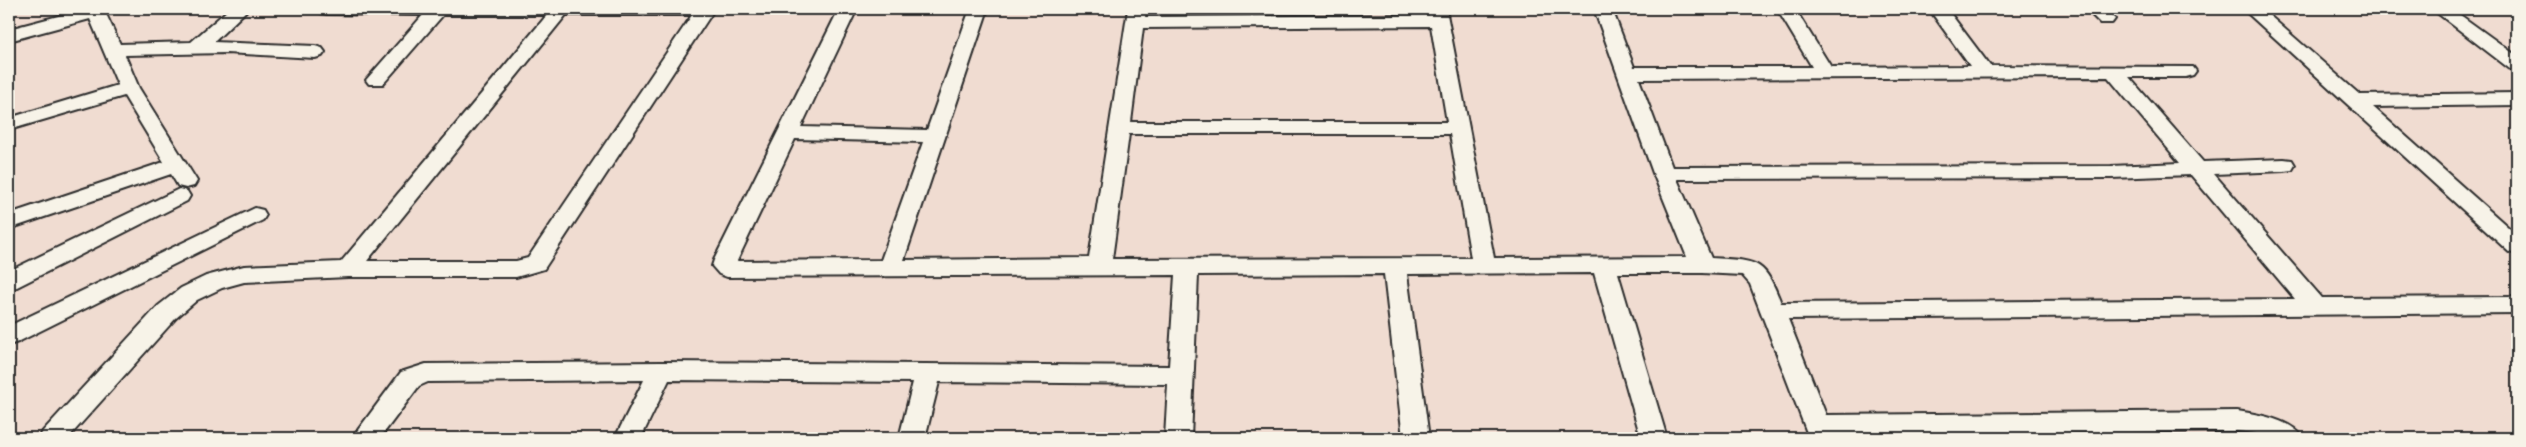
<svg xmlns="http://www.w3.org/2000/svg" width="2526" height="447" font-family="Itim,sans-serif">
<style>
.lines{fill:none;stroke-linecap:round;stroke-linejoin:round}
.street-casing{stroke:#2b2b2b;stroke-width:4}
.street{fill:#f7f3e8;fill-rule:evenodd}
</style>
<rect width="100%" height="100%" fill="#f0dcd1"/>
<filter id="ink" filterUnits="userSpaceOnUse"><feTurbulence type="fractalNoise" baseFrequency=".02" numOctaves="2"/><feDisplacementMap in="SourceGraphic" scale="10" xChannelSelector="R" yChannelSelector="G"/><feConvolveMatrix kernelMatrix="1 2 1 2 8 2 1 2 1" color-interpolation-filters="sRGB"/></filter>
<g filter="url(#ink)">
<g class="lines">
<g class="street-casing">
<path id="street" d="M 85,9 L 114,9 L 111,13 L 106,14 L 120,44 L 191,42 L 229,9 L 248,9 L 214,42 L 315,46 L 322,48 L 325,52 L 322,56 L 315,58 L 226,53 L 125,55 L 139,88 L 197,181 L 194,186 L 186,188 L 178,186 L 171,174 L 9,229 L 9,214 L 164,162 L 124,96 L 9,130 L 9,118 L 118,85 L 90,19 L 9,41 L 9,29 Z
M 318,9 L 714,10 L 544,269 L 516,277 L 348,277 L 244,282 L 222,288 L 197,300 L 176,318 L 68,438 L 39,438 L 43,431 L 158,306 L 181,288 L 206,276 L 244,266 L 341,262 L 547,15 L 443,15 L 383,84 L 369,84 L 366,80 L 423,15 L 327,14 L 321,13 ZM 566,15 L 692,15 L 528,258 L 516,261 L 367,261 Z
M 839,9 L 857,9 L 801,127 L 927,130 L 970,9 L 988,9 L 904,260 L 1089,258 L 1128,9 L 1146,9 L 1145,17 L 1429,15 L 1428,9 L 1446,9 L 1494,258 L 1687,257 L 1653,173 L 1594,9 L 1612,9 L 1634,67 L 1812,67 L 1777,9 L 1795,9 L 1831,67 L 1970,66 L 1929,9 L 1947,9 L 1990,66 L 2193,67 L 2196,71 L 2193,75 L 2186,77 L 2129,77 L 2203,162 L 2284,159 L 2292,160 L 2295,165 L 2292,170 L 2284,171 L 2214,174 L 2322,298 L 2517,297 L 2517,313 L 1788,319 L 1826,415 L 2237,411 C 2257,414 2293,420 2303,438 L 2266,438 L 2255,433 L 2237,431 L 1834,435 L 1835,438 L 1809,438 L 1750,284 L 1742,275 L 1702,273 L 1618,273 L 1667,438 L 1641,438 L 1594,273 L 1407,274 L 1429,438 L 1403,438 L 1384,274 L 1198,275 L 1191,438 L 1165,438 L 1168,384 L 939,382 L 925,438 L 899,438 L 913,382 L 669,380 L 641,438 L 615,438 L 644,380 L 428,382 L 419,386 L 380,438 L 352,438 L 401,372 L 426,364 L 661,362 L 1169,366 L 1175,275 L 727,277 L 719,274 L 712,266 L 714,260 ZM 1431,26 L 1447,122 L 1131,122 L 1143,28 ZM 2108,77 L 2180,163 L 2111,166 L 1672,167 L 1639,79 ZM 1129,134 L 1450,134 L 1471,258 L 1112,259 ZM 795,139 L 923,142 L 881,260 L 737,261 ZM 2191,175 L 2295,299 L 1781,303 C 1764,258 1756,261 1711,258 L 1677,179 L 2111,178 Z
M 2086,9 L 2105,9 L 2115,19 L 2112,23 L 2100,23 Z
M 2243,9 L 2262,9 L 2360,95 L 2517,93 L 2517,105 L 2373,107 L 2517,235 L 2517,254 L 2509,252 Z
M 2432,9 L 2452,9 L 2517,56 L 2517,71 L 2510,69 Z
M 179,189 L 187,191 L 190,196 L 187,201 L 17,287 L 9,289 L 9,271 Z
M 255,208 L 263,210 L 266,215 L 263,220 L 18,342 L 9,345 L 9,326 Z"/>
</g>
<use href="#street" class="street"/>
</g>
</g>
<rect width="2526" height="447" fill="none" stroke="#f7f3e8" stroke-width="30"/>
<rect x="15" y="15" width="2496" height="417" fill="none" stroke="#2b2b2b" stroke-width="2" filter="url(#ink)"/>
</svg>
